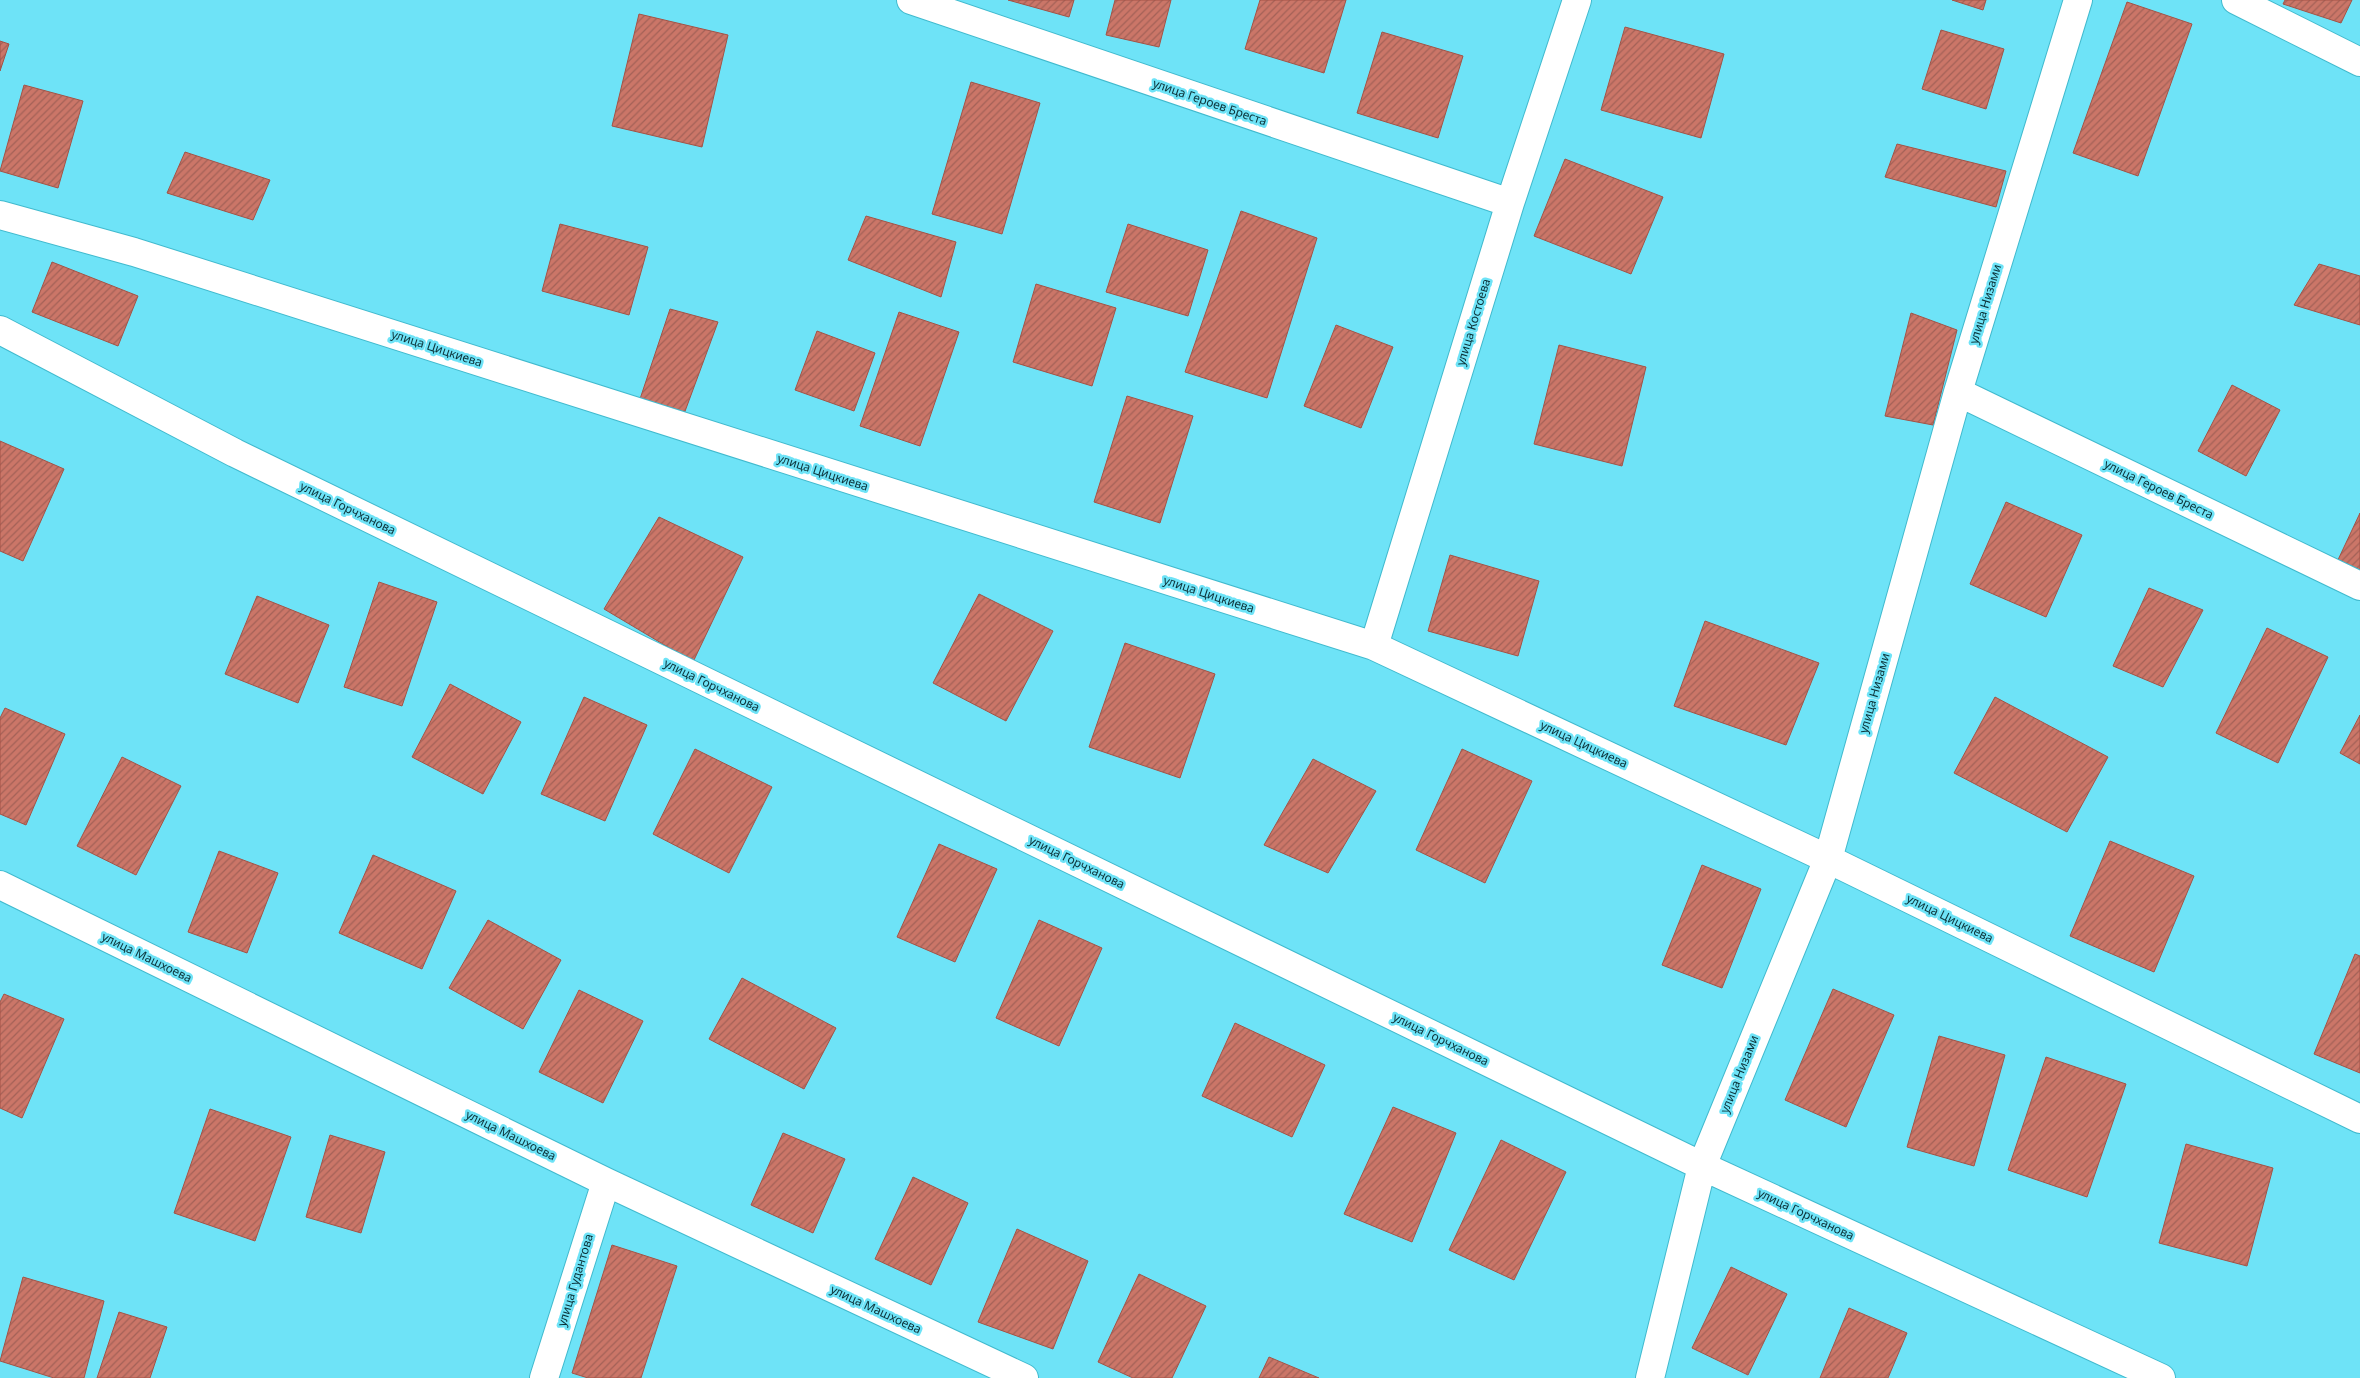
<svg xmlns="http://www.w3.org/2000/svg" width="2360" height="1378" font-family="'Noto Sans',sans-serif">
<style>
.building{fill:url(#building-hatch);stroke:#a35346}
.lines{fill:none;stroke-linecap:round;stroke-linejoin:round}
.minor-casing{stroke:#41bace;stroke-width:30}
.minor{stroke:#fff;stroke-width:28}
.labels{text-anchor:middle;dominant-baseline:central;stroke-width:5;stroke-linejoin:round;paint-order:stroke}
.street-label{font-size:12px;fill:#0c3238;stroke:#6ee3f7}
</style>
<defs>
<pattern id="building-hatch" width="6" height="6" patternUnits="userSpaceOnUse" patternTransform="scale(1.25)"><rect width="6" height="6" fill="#cb7668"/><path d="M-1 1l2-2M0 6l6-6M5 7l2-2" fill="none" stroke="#a36157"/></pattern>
</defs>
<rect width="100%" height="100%" fill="#6ee3f7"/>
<path class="building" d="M 1008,0 L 1074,0 L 1069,17 Z
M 1115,0 L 1171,0 L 1159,47 L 1106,35 Z
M 1260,0 L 1346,0 L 1324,73 L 1245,49 Z
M 1952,0 L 1986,0 L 1983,10 Z
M 2285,0 L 2352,0 L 2341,23 L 2283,4 Z
M 2127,2 L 2192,24 L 2138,176 L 2073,153 Z
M 639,14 L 728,35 L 702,147 L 612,126 Z
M 1625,27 L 1724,54 L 1701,138 L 1601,110 Z
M 1941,30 L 2004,49 L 1986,109 L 1922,89 Z
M 1382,32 L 1463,56 L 1438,138 L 1357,113 Z
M 0,41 L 9,44 L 0,71 Z
M 971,82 L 1040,103 L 1002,234 L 932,214 Z
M 24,85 L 83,101 L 58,188 L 0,171 Z
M 1897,144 L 2006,171 L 1996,207 L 1885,177 Z
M 185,152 L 270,180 L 253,220 L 167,193 Z
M 1565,159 L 1663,197 L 1631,274 L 1534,236 Z
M 1241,211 L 1317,238 L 1267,398 L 1185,372 Z
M 866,216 L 956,242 L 941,297 L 848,260 Z
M 560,224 L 648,247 L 629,315 L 542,291 Z
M 1128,224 L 1208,250 L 1188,316 L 1106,292 Z
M 52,262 L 138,296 L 118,346 L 32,312 Z
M 2319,264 L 2360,276 L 2360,325 L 2294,305 Z
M 1036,284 L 1116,308 L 1092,386 L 1013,362 Z
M 670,309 L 718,322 L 684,414 L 640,399 Z
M 899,312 L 959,332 L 920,446 L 860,426 Z
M 1911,313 L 1957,330 L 1933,425 L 1885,416 Z
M 1336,325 L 1393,347 L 1361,428 L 1304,406 Z
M 817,331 L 875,353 L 854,411 L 795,390 Z
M 1559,345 L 1646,367 L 1622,466 L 1534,444 Z
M 2232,385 L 2280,410 L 2246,476 L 2198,451 Z
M 1127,396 L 1193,416 L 1160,523 L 1094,502 Z
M 0,441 L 64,469 L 23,561 L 0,551 Z
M 2006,502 L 2082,535 L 2046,617 L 1970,584 Z
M 2360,513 L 2360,572 L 2337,562 Z
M 659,517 L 743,557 L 693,662 L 604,609 Z
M 1450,555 L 1539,581 L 1518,656 L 1428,631 Z
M 379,582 L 437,602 L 402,706 L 344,687 Z
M 2149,588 L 2203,610 L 2163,687 L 2113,666 Z
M 979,594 L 1053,631 L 1006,721 L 933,683 Z
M 257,596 L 329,625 L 298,703 L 225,674 Z
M 1705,621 L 1819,663 L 1786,745 L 1674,706 Z
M 2267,628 L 2328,657 L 2278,763 L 2216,733 Z
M 1125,643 L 1215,674 L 1180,778 L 1089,747 Z
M 450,684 L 521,722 L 483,794 L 412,757 Z
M 584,697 L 647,725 L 605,821 L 541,794 Z
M 1995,697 L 2108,757 L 2067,832 L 1954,773 Z
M 5,708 L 65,734 L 26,825 L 0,814 L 0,718 Z
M 2360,715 L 2360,764 L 2340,753 Z
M 695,749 L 772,787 L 729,873 L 653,834 Z
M 1462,749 L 1532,781 L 1485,883 L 1416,850 Z
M 122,757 L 181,786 L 136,875 L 77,846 Z
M 1313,759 L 1376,791 L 1328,873 L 1264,845 Z
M 2110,841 L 2194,876 L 2154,972 L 2070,936 Z
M 939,844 L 997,869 L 955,962 L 897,937 Z
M 219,851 L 278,873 L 247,953 L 188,932 Z
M 373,855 L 456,891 L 422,969 L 339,933 Z
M 1702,865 L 1761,889 L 1722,988 L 1662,965 Z
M 488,920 L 561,960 L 523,1029 L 449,988 Z
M 1039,920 L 1102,948 L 1059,1046 L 996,1018 Z
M 2355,954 L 2360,956 L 2360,1073 L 2314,1054 Z
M 742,978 L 836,1028 L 804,1089 L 709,1039 Z
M 1833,989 L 1894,1015 L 1846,1127 L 1785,1100 Z
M 579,990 L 643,1021 L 603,1103 L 539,1072 Z
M 4,994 L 64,1019 L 22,1118 L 0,1108 L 0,1002 Z
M 1235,1023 L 1325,1065 L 1292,1137 L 1202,1096 Z
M 1939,1036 L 2005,1055 L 1974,1166 L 1907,1147 Z
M 2046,1057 L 2126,1084 L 2087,1197 L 2008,1170 Z
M 1393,1107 L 1456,1133 L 1412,1242 L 1344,1214 Z
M 210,1109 L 291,1137 L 255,1241 L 174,1213 Z
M 783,1133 L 845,1159 L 813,1233 L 751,1205 Z
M 330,1135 L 385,1152 L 361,1233 L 306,1217 Z
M 1501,1140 L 1566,1172 L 1514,1280 L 1449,1250 Z
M 2186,1144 L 2273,1168 L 2247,1266 L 2159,1243 Z
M 913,1177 L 968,1203 L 931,1285 L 875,1259 Z
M 1017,1229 L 1088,1261 L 1053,1349 L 978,1322 Z
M 612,1245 L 677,1266 L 641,1378 L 588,1378 L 572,1373 Z
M 1731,1267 L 1787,1294 L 1748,1375 L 1692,1348 Z
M 1139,1274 L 1206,1306 L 1172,1378 L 1133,1378 L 1098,1362 Z
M 23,1277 L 104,1301 L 84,1378 L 54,1378 L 0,1361 Z
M 1849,1308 L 1907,1333 L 1888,1378 L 1820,1378 Z
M 119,1312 L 167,1327 L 150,1378 L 97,1378 Z
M 1269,1357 L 1319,1378 L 1259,1378 Z"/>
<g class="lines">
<g class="minor-casing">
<path id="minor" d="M 911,0 L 1510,203
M 2236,0 L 2360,62
M 0,215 L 134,252 L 1374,646 L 1828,859 L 2360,1119
M 0,330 L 235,453 L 1702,1166 L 2161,1378
M 1958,392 L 2360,586
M 1374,646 L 1510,203 L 1577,0
M 0,885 L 606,1182 L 1024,1378
M 544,1378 L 606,1182
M 1650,1378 L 1702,1166 L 1828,859 L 1958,392 L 2078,0"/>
</g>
<use href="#minor" class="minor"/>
</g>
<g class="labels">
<g class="street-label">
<text transform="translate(1210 102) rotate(19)">улица Героев Бреста</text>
<text transform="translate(1985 304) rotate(-73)">улица Низами</text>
<text transform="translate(1473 322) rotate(-73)">улица Костоева</text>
<text transform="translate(437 348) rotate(18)">улица Цицкиева</text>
<text transform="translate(823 472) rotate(18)">улица Цицкиева</text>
<text transform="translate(2159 489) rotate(26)">улица Героев Бреста</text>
<text transform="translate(348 508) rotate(26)">улица Горчханова</text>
<text transform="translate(1209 594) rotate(18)">улица Цицкиева</text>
<text transform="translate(712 685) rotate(26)">улица Горчханова</text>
<text transform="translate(1874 693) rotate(-74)">улица Низами</text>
<text transform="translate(1584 744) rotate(25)">улица Цицкиева</text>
<text transform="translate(1077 862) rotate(26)">улица Горчханова</text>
<text transform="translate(1950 918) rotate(26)">улица Цицкиева</text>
<text transform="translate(147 957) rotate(26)">улица Машхоева</text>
<text transform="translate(1441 1039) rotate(26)">улица Горчханова</text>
<text transform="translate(1739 1074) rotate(-68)">улица Низами</text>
<text transform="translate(511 1135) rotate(26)">улица Машхоева</text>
<text transform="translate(1806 1214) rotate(25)">улица Горчханова</text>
<text transform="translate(575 1280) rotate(-73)">улица Гудантова</text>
<text transform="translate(876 1309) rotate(25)">улица Машхоева</text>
</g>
</g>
</svg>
